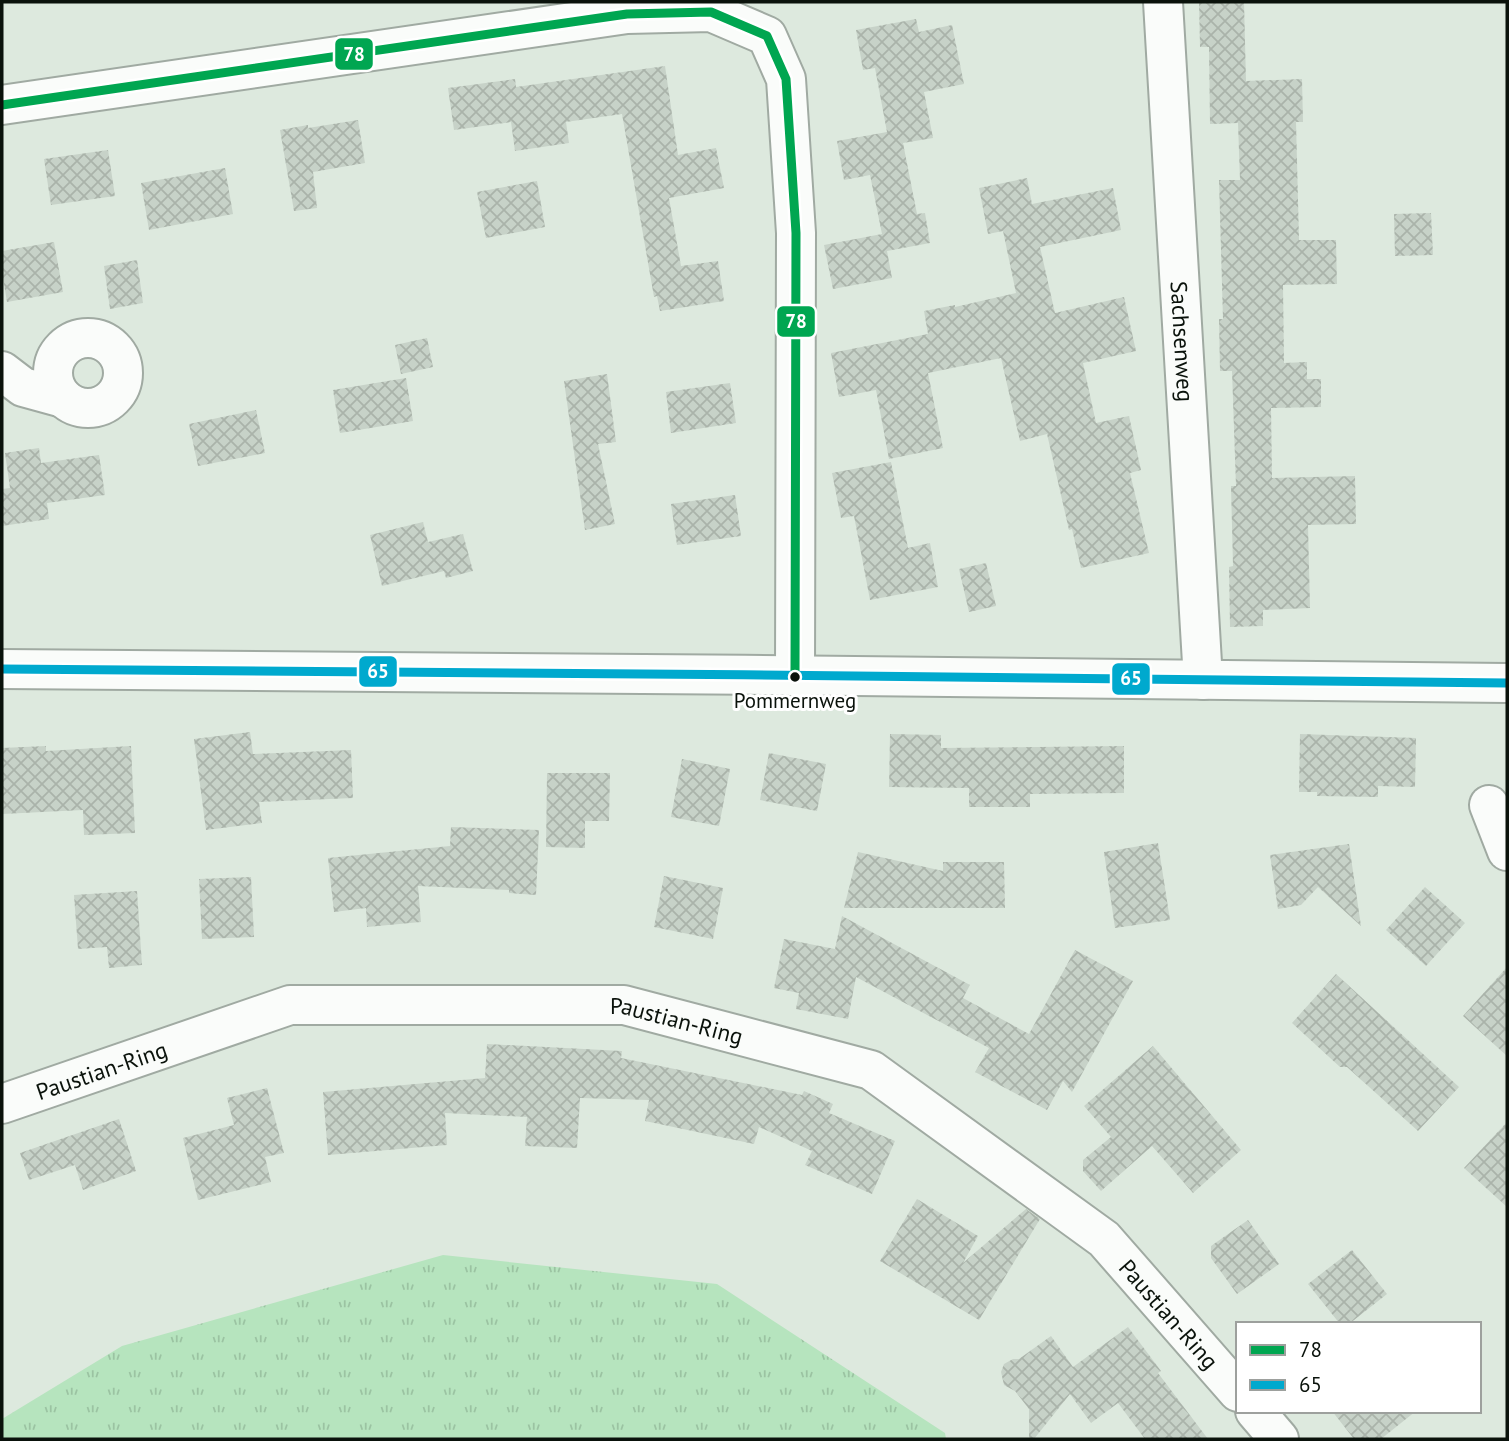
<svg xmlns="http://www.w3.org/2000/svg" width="1509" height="1441" font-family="'PT Sans',sans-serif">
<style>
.grass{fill:url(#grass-tufts)}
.building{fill:url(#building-cross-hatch)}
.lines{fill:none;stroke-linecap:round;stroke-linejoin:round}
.minor-casing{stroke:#a0aaa2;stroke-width:42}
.minor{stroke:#fafcfa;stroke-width:38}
.bus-1-casing{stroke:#fff;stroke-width:14}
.bus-2-casing{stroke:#fff;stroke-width:14}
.bus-1{stroke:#00a651;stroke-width:9}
.bus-2{stroke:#00a9ce;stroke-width:9}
.bus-dot{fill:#0a120b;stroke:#fff;stroke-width:2.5}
.labels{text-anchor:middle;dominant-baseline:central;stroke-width:6;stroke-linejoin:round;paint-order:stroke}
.bus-label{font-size:21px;fill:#0a120b;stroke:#fff}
.street-label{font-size:23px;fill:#0a120b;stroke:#fff}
.line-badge{stroke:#fff;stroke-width:2.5}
.badge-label{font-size:19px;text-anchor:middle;font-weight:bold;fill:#fff}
</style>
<defs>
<pattern id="grass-tufts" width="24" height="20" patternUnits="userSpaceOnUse" patternTransform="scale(1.75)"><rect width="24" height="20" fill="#b6e4be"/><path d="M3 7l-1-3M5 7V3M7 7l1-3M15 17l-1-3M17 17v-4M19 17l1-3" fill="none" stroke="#9bc3a2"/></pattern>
<pattern id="building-cross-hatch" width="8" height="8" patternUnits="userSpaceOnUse" patternTransform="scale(1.75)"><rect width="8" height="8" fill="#c7d2c8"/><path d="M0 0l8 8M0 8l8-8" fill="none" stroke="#aab3aa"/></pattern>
</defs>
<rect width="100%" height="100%" fill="#dde9de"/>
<path class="grass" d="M 443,1255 L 717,1284 L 945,1433 L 946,1439 L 2,1439 L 2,1419 L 122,1346 Z"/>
<path class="building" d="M 1199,2 L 1244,2 L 1246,81 L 1302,79 L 1303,122 L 1296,122 L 1299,240 L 1336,240 L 1337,284 L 1283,285 L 1284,363 L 1307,362 L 1307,379 L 1321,379 L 1321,407 L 1271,408 L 1272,478 L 1355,476 L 1356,524 L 1308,525 L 1310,608 L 1263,610 L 1263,626 L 1230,627 L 1229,567 L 1233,566 L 1231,486 L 1236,486 L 1232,371 L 1220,371 L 1219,319 L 1223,319 L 1219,180 L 1240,180 L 1238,123 L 1210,124 L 1209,47 L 1200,47 Z
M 916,19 L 919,32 L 952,25 L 964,84 L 924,92 L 933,138 L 903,143 L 917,214 L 925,213 L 930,243 L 887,251 L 892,278 L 833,289 L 824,245 L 882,234 L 870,175 L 844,180 L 837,141 L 887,132 L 875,68 L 863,70 L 856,30 Z
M 665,66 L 678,155 L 716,148 L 724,188 L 669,198 L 681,266 L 718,261 L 724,301 L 660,311 L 657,296 L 654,297 L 622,114 L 566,122 L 569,143 L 515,151 L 511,122 L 454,130 L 448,88 L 515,79 L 516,87 Z
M 358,120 L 365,163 L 313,172 L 317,208 L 294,211 L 280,130 L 308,125 L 308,128 Z
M 108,150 L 115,196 L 51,205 L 44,159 Z
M 225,168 L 233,214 L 149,230 L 141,183 Z
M 1027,178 L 1032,204 L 1113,188 L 1121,230 L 1040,247 L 1055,313 L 1124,297 L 1136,351 L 1083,363 L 1096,423 L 1129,416 L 1141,470 L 1130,473 L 1149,553 L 1081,568 L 1072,529 L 1069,530 L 1047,434 L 1020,441 L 1001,358 L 928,373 L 943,448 L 889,459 L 876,390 L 839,397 L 831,353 L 928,334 L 924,311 L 955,305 L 955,307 L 1016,293 L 1003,231 L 988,234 L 979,188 Z
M 537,181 L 545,227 L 486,238 L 477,192 Z
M 1431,213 L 1433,255 L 1395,256 L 1394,214 Z
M 54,242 L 63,292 L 7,302 L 2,272 L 2,251 Z
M 137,260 L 143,303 L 110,309 L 104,266 Z
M 427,338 L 433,367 L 401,374 L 395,345 Z
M 607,374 L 616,442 L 598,444 L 615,524 L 585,530 L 564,381 Z
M 406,378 L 413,421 L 340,433 L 333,390 Z
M 730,383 L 736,423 L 671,433 L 666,392 Z
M 256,410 L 265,453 L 198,466 L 189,424 Z
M 39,448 L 41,463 L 99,455 L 105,495 L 47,503 L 49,519 L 2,526 L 2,489 L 10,488 L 5,453 Z
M 891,462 L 908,548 L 930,543 L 938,587 L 870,600 L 854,516 L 841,518 L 832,473 Z
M 735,495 L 741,536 L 677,545 L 671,504 Z
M 423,522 L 428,542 L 463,534 L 473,571 L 446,578 L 444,571 L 382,586 L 370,535 Z
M 986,563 L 996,606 L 969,612 L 959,569 Z
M 250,732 L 253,754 L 351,750 L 353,798 L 259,802 L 262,823 L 206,830 L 194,739 Z
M 890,734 L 941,735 L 941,748 L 1124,746 L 1124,793 L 1030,794 L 1030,807 L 969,807 L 969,788 L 889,787 Z
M 1300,734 L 1416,738 L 1415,787 L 1378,786 L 1378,797 L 1317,796 L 1317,792 L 1299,792 Z
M 46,746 L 46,751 L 131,746 L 135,833 L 84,835 L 83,810 L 2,814 L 2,748 Z
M 769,753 L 826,764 L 817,811 L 760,800 Z
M 682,759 L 730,769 L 719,826 L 671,817 Z
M 547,773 L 610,773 L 609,821 L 585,821 L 585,848 L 546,847 Z
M 451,827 L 539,830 L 536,895 L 509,893 L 509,890 L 418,886 L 421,922 L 367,927 L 366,908 L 334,912 L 328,858 L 450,846 Z
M 1158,843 L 1170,920 L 1115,928 L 1104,852 Z
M 1349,844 L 1361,926 L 1318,887 L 1301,905 L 1278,909 L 1270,855 Z
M 858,852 L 943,871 L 943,862 L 1004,862 L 1005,908 L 844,908 Z
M 664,876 L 723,888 L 713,939 L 654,927 Z
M 251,877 L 254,937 L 202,939 L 199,879 Z
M 1425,887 L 1465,923 L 1426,966 L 1386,930 Z
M 137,891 L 142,965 L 109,968 L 107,947 L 78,949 L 74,895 Z
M 842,916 L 970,985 L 963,998 L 1029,1034 L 1075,950 L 1133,981 L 1072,1092 L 1063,1081 L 1047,1110 L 975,1072 L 989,1048 L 856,977 L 848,1019 L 796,1009 L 799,993 L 774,988 L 784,939 L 835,949 Z
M 1507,967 L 1507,1056 L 1463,1016 Z
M 1336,974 L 1459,1087 L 1418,1131 L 1347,1067 L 1340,1067 L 1292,1023 Z
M 487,1044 L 622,1051 L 621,1058 L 802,1095 L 804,1091 L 833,1104 L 829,1113 L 895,1141 L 872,1194 L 805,1165 L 812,1151 L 759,1127 L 754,1144 L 645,1121 L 649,1100 L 580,1098 L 577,1148 L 525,1146 L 527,1117 L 445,1113 L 447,1145 L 328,1155 L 323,1092 L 485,1078 Z
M 1153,1046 L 1241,1150 L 1193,1193 L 1152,1146 L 1101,1191 L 1083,1171 L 1083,1160 L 1111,1137 L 1084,1106 Z
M 267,1088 L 284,1153 L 265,1157 L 271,1182 L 198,1200 L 183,1138 L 234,1125 L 227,1098 Z
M 119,1119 L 136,1171 L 83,1190 L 75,1165 L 29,1180 L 20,1153 Z
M 1507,1122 L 1507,1207 L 1464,1168 Z
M 917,1199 L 978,1236 L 963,1263 L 1026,1209 L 1040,1219 L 979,1320 L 880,1261 Z
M 1248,1220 L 1279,1264 L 1237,1294 L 1211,1258 L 1211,1246 Z
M 1352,1250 L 1387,1294 L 1349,1324 L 1340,1324 L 1308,1284 Z
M 1128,1327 L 1161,1371 L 1158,1373 L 1208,1439 L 1145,1439 L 1118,1403 L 1091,1423 L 1070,1394 L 1034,1439 L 1029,1439 L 1029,1409 L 1015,1391 L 1004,1385 L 1001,1372 L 1004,1364 L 1013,1359 L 1019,1359 L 1051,1336 L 1073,1367 Z
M 1332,1411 L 1416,1411 L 1381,1439 L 1354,1439 Z"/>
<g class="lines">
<g class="minor-casing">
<g id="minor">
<path id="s1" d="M 1163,2 L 1203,680"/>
<path d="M 2,105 L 627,14 L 711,12 L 767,36 L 786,79 L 796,233 L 795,677"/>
<circle cx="88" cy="373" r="35"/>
<path d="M 2,371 L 23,387 L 63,398"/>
<path d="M 2,669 C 504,672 1005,677 1507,683"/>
<path d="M 1489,805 L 1507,851"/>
<path id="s2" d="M 2,1104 L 290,1005 L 624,1005 L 871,1070 L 1104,1239 L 1238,1392"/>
<path d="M 1255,1411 L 1279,1439"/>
</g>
</g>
<use href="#minor" class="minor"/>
<g class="bus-1-casing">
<path id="bus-1" d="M 2,105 L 627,14 L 711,12 L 767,36 L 786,79 L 796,233 L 795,677"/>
</g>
<g class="bus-2-casing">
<path id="bus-2" d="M 2,669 C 504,672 1005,677 1507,683"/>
</g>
<use href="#bus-1" class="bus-1"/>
<use href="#bus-2" class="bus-2"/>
</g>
<circle class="bus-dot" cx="795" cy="677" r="6"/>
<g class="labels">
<g class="bus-label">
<text x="795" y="700">Pommernweg</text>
</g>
<g class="street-label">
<text stroke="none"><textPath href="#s1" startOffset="340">Sachsenweg</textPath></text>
<text stroke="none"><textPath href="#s2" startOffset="693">Paustian-Ring</textPath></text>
<text stroke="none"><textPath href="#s2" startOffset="105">Paustian-Ring</textPath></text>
<text stroke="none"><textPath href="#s2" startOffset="1281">Paustian-Ring</textPath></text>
</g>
</g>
<g class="line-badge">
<rect x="334" y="37" width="40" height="34" rx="7" fill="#00a651"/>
<rect x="776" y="305" width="40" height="33" rx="7" fill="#00a651"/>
<rect x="358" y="655" width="40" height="33" rx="7" fill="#00a9ce"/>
<rect x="1111" y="662" width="40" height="34" rx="7" fill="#00a9ce"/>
</g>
<g class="badge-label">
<text x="354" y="61">78</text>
<text x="796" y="328">78</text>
<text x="378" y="678">65</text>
<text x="1131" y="685">65</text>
</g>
<rect width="1509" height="1441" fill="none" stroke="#0a120b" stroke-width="7"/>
<rect x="1236" y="1322" width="245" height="91" fill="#ffffff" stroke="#9da09d" stroke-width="2"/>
<rect x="1250" y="1345" width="35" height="10" fill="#00a651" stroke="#9da09d" stroke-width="2"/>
<text x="1299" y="1357" font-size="21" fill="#0a120b">78</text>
<rect x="1250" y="1380" width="35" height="10" fill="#00a9ce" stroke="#9da09d" stroke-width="2"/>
<text x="1299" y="1392" font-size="21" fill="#0a120b">65</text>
</svg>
